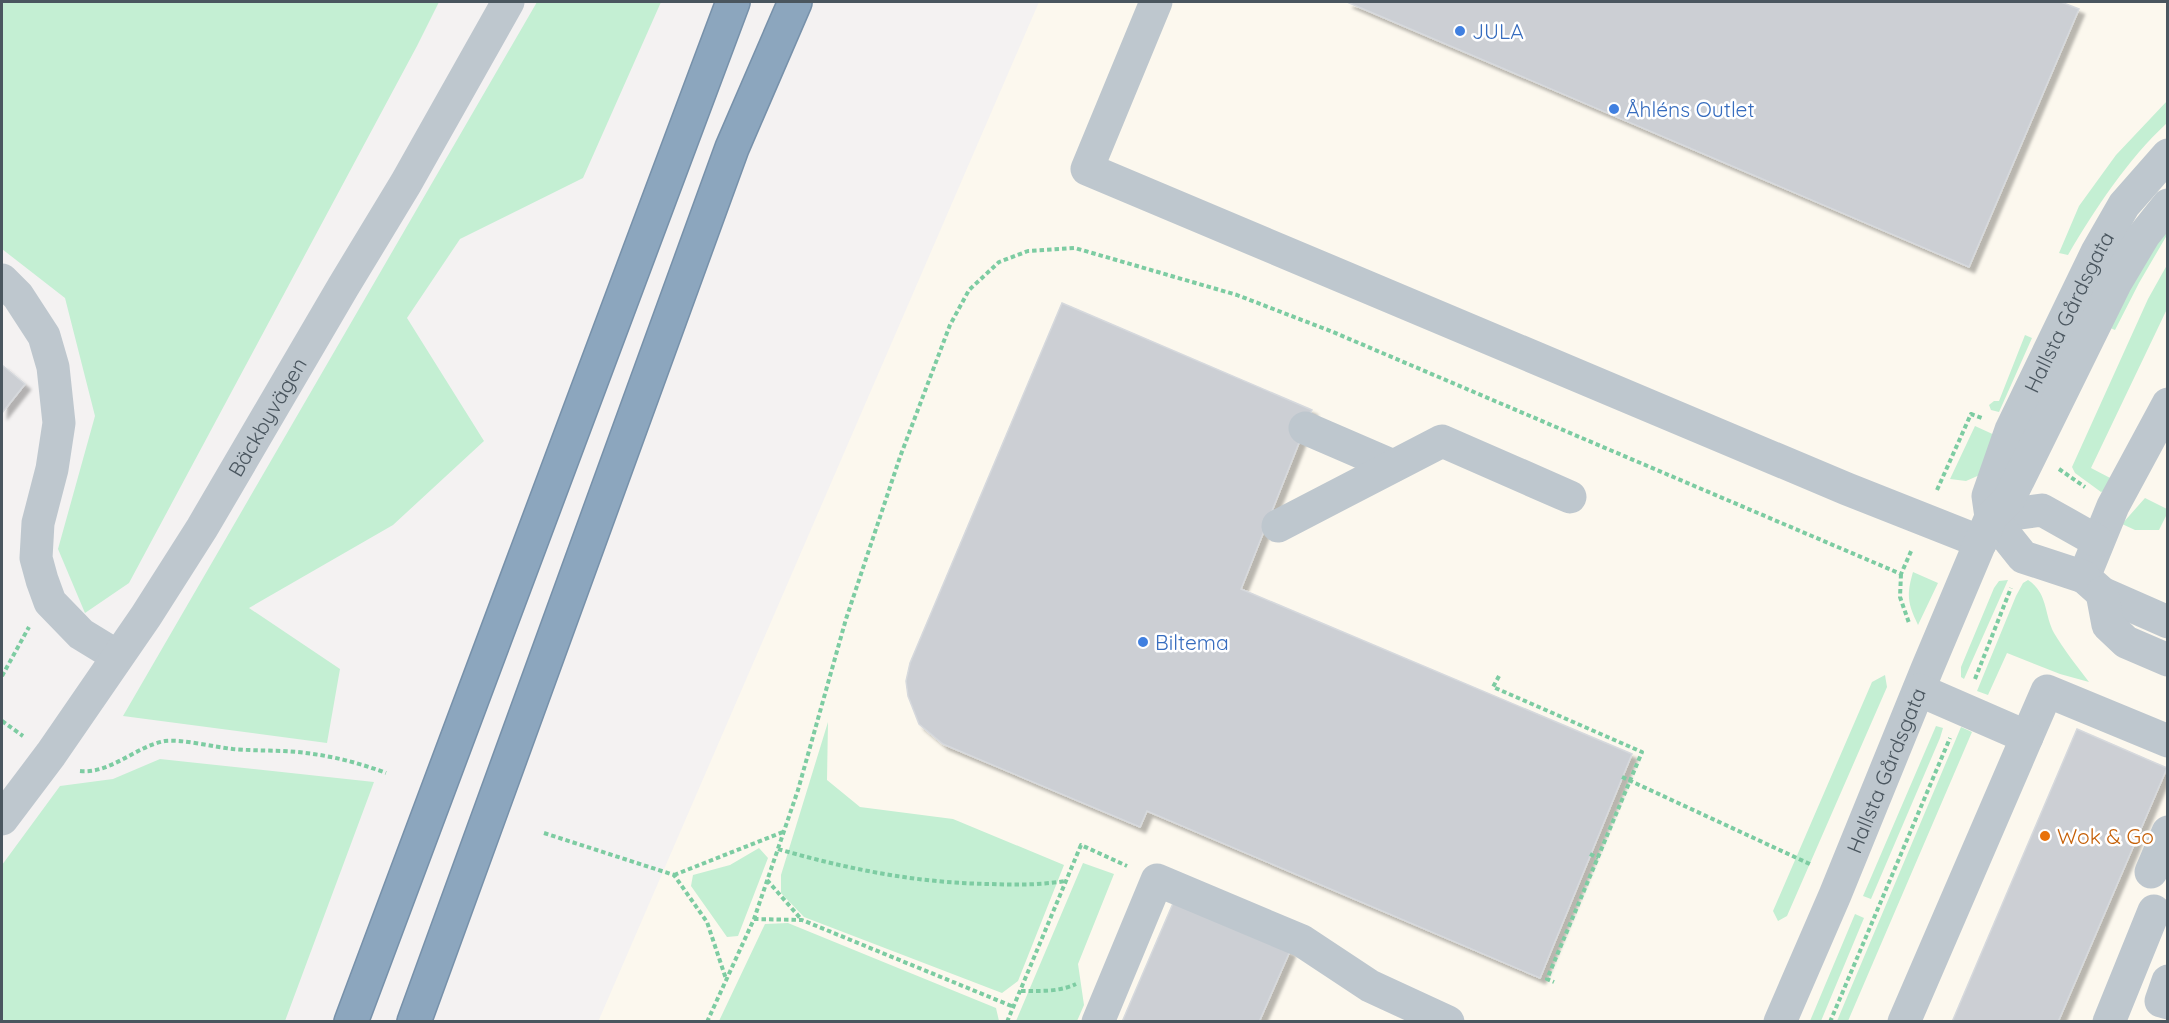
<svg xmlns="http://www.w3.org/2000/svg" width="2169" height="1023" font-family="Quicksand,sans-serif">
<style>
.commercial{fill:#fcf8ee}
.green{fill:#c4efd3}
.building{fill:#cccfd4;stroke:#d6d9dd;stroke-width:1.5;filter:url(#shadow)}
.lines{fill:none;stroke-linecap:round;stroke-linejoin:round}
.highway-casing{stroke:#7791aa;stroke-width:36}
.path{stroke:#7dcca2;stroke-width:4;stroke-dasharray:4.5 3;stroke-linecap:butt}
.minor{stroke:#bec7ce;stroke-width:33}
.highway{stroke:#8ca6be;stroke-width:33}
.shop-dot{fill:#3f7fe0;stroke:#fff;stroke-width:2}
.food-dot{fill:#e8710a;stroke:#fff;stroke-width:2}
.labels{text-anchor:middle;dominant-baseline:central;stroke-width:5;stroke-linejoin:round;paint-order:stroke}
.shop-label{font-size:21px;fill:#366cbe;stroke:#fff;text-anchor:start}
.street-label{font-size:21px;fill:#4a565f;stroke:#fff}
.food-label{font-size:21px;fill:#c56008;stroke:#fff;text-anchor:start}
</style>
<defs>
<filter id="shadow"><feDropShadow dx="5.5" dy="5.5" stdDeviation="1.5" flood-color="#0004"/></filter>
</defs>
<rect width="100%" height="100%" fill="#f4f2f2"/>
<path class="commercial" d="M 1039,2 L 2167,2 L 2167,1021 L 598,1022 Z"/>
<path class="green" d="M 2,2 L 439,2 L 417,46 L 129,583 L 85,613 L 58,549 L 95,416 L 65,298 L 2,249 Z
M 537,2 L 661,2 L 583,178 L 460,239 L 407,318 L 484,441 L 393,525 L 249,608 L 340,669 L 327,743 L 123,716 Z
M 2167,101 L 2167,123 C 2128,159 2095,209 2068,255 L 2059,253 L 2079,206 L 2116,155 Z
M 2167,221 L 2167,235 L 2139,283 L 2115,330 L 2108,327 Z
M 2167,265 L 2167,309 L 2091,468 L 2114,480 L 2109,488 L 2101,492 L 2075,473 L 2072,467 L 2148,299 Z
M 2025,335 L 2032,338 L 1999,412 L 1991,410 L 1989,405 L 1994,401 L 1999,401 Z
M 1975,426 L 1999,437 L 1982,474 L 1966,481 L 1950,479 Z
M 2145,498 L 2167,509 L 2167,514 L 2159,530 L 2135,530 L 2122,524 Z
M 1913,572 L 1938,583 L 1918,625 C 1908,604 1906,596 1913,572 Z
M 2008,580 L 1964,679 L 1961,677 L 1961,667 L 1994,588 L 1999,581 Z
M 2028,580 C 2048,593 2044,614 2054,633 C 2064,650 2077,666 2089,682 L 2060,674 L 2007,653 L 1988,695 L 1977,691 L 2016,596 L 2023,583 Z
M 1885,675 L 1887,687 L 1787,916 L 1778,921 L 1773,911 L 1872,682 Z
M 828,722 L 827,780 L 860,807 L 953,819 L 1064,865 L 1018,981 L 1002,993 L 804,917 L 781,893 L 781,875 Z
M 1936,726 L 1943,728 L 1940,738 L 1871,899 L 1863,896 Z
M 1961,727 L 1972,732 L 1848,1021 L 1837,1021 Z
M 160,759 L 374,782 L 285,1021 L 2,1021 L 2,865 L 60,786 L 113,779 Z
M 759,848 L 768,858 L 738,936 L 727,937 L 691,886 L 693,875 L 730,865 Z
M 1083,863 L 1114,874 L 1078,964 L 1084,1005 L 1077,1021 L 1016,1021 Z
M 1855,914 L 1864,918 L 1821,1021 L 1810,1021 Z
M 788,923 L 996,1008 L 999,1021 L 719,1021 L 765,924 Z"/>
<path class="building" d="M 1347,2 L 2061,2 L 2079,9 L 1969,267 Z
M 1062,303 L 1312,410 L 1241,589 L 1632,754 L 1540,978 L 1147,811 L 1140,827 L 943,744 L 919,724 L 908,696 L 906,681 L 910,663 Z
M 2,365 L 25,384 L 2,413 Z
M 2077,729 L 2167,768 L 2058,1022 L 1952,1022 Z
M 1174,901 L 1290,951 L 1259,1022 L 1122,1022 Z"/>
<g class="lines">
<g class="highway-casing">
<path id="highway" d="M 351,1022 L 733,2
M 414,1022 L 732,148 L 795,2"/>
</g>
<path class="path" d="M 2059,469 L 2085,487
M 1937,490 L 1971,414 L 1982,418
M 1901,574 L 1900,597 L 1909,623
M 2,676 L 29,627
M 1499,676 L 1493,687 L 1642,752 L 1547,979 L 1554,982
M 1975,679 L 2011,588
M 2,721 L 23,736
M 80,771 C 111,774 136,746 165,741 C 183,739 214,747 233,749 C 255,751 276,750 297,752 C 328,755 357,762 386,773
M 1622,777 L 1812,865
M 544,833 L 674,875 L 707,922 L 726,979
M 778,849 C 847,869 917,883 989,884 C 1016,885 1040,885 1066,881
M 1590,854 L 1598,858
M 674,875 L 783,832
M 767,880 L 801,919
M 754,919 L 802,920 L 1014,1007
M 1021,991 C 1041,991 1059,992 1076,984
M 707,1022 L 754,919 L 798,790 L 846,619 L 900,457 L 950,325 L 969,290 L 999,262 L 1028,251 L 1075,248 L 1237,295 L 1333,332 L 1901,574 L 1912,549
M 1007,1022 L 1081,845 L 1127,866
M 1830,1022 L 1950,738"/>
<g class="minor">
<path d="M 1156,2 L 1087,169 L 1847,489 L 1981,542"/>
<path d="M 2,280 L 18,296 L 44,336 L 53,367 L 59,423 L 52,469 L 38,523 L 36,558 L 42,580 L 50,602 L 81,634 L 117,656"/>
<path d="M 2168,404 L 2113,506 L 2084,577 L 2102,593 L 2168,622"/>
<path d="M 1305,428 L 1393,466"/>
<path d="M 1991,517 L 2042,510 L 2097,541"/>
<path d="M 1278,526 L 1442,441 L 1570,497"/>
<path id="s1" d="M 2084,577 L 2023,557 L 1991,517 L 1988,496 L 2011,430 L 2097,252 L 2124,205 L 2168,155"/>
<path d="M 2102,593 L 2108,625 L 2126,642 L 2168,660"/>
<path d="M 2027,737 L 2047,691 L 2168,741"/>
<path id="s2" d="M 2,819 L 51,754 L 146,616 L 202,528 L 343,287 L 406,183 L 508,2"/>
<path d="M 2151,872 L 2168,832"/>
<path d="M 2168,981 L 2161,1001 L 2168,1003"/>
<path d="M 1098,1022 L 1157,880 L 1302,941 L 1370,986 L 1448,1022"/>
<path id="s3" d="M 1780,1022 L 1835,895 L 1927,669 L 1991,517 L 2009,499 L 2116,282 L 2144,235 L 2168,205"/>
<path d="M 1904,1022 L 2027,737 L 1919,690"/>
<path d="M 2109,1022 L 2154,911"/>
</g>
<use href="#highway" class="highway"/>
</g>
<g class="shop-dot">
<circle cx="1460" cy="31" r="6"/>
<circle cx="1614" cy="109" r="6"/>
<circle cx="1143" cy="642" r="6"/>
</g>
<circle class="food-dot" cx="2045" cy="836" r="6"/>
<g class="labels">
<g class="shop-label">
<text x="1472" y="31">JULA</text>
<text x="1626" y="109">Åhléns Outlet</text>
<text x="1155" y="642">Biltema</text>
</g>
<g class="street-label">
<text stroke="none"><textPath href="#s1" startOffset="338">Hallsta Gårdsgata</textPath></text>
<text stroke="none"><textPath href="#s2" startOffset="482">Bäckbyvägen</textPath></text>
<text stroke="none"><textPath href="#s3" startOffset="273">Hallsta Gårdsgata</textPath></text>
</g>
<g class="food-label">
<text x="2057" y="836">Wok &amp; Go</text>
</g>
</g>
<rect width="2169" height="1023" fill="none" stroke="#4a565f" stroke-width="6"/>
</svg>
